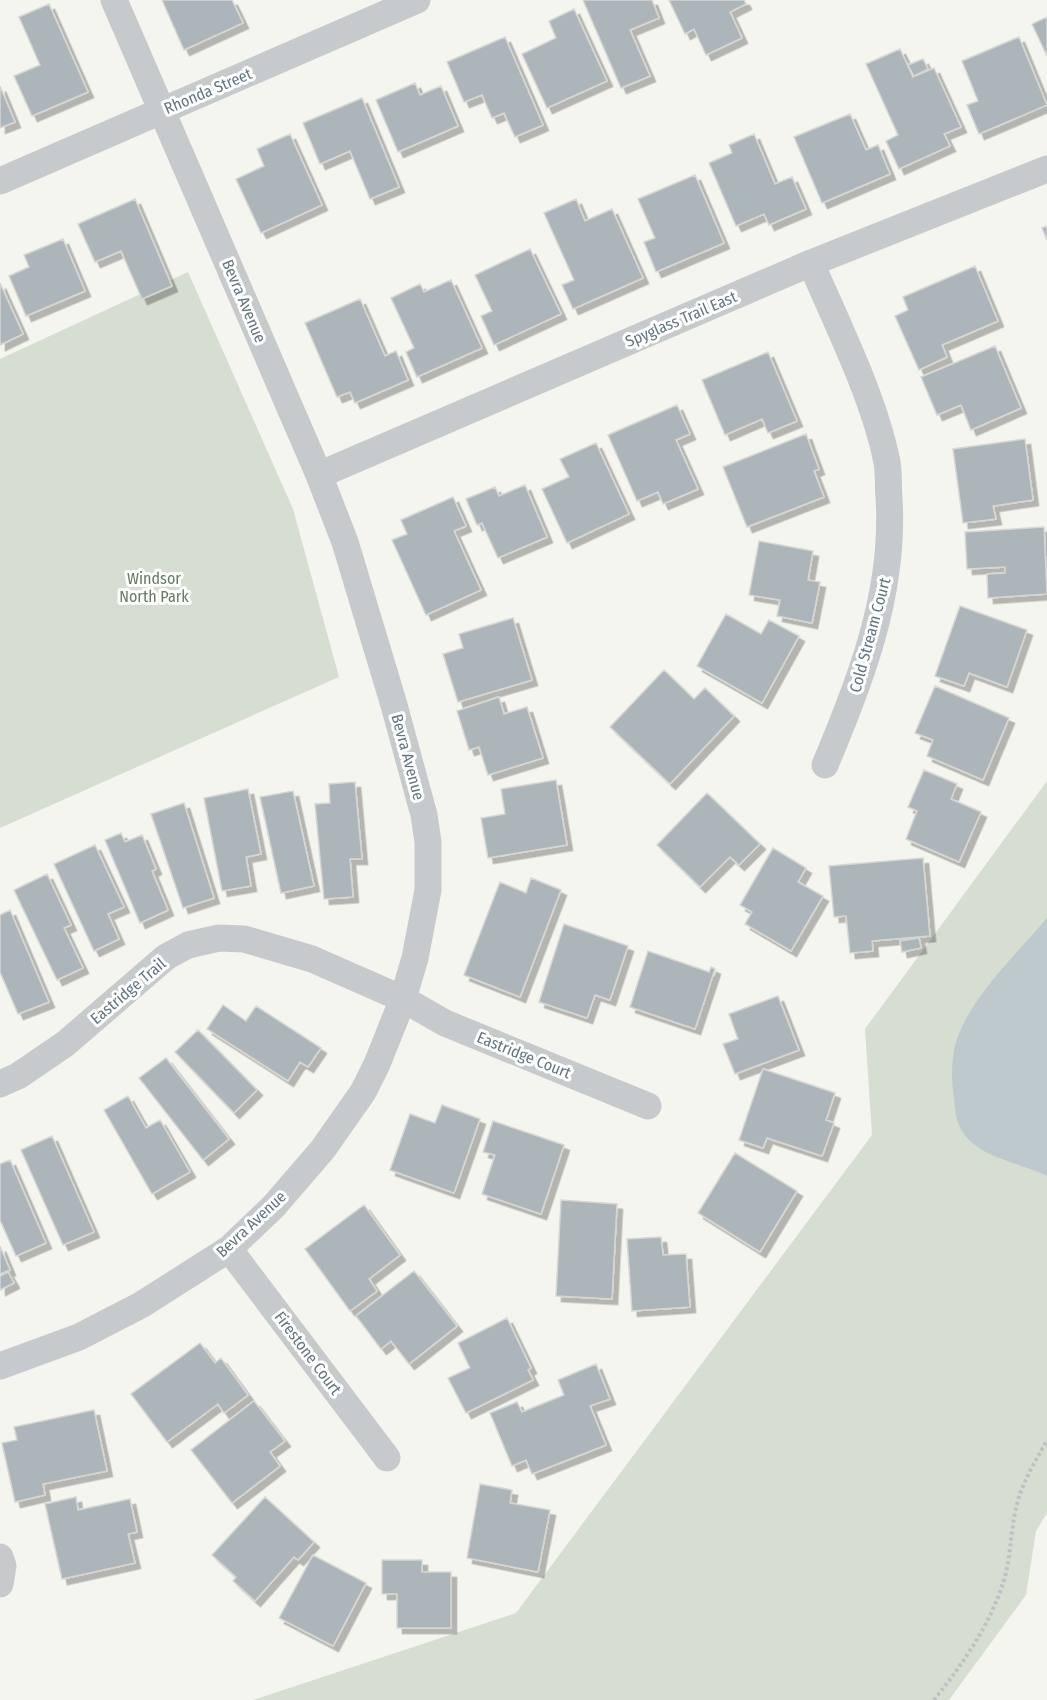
<svg xmlns="http://www.w3.org/2000/svg" width="1047" height="1700" font-family="'Fira Sans Condensed',sans-serif">
<style>
.green{fill:#d6ddd1}
.water{fill:#bec9ce}
.building{fill:#acb5b9;stroke:#d6d6d3;stroke-width:1.5;filter:url(#shadow)}
.lines{fill:none;stroke-linecap:round;stroke-linejoin:round}
.path{stroke:#bec0c2;stroke-width:4;stroke-dasharray:3 3;stroke-linecap:butt}
.minor{stroke:#c7cacd;stroke-width:27}
.labels{text-anchor:middle;dominant-baseline:central;stroke-width:6;stroke-linejoin:round;paint-order:stroke}
.street-label{font-size:16px;fill:#627584;stroke:#fff}
.park-label{font-size:16px;fill:#677b61;stroke:#fff}
</style>
<defs>
<filter id="shadow"><feDropShadow dx="5.5" dy="5.5" stdDeviation="0" flood-color="#0004"/></filter>
</defs>
<rect width="100%" height="100%" fill="#f5f5f0"/>
<path class="green" d="M 188,272 L 293,509 L 339,677 L 0,828 L 0,359 Z
M 1047,781 L 1047,1513 L 1036,1531 L 1026,1595 L 949,1700 L 253,1700 L 516,1613 L 872,1135 L 865,1029 Z"/>
<path class="water" d="M 1047,918 L 1047,1176 C 1021,1163 990,1160 969,1140 C 957,1128 955,1113 954,1098 C 951,1079 951,1057 957,1039 C 973,994 1017,954 1047,918 Z"/>
<path class="building" d="M 162,0 L 232,0 L 243,23 L 184,50 Z
M 583,0 L 652,0 L 659,18 L 630,30 L 650,76 L 621,88 Z
M 669,0 L 744,0 L 746,4 L 730,12 L 742,38 L 706,55 L 694,29 L 685,34 Z
M 49,4 L 88,92 L 32,116 L 14,76 L 40,65 L 19,17 Z
M 574,9 L 607,81 L 547,108 L 522,54 L 556,38 L 549,21 Z
M 1047,17 L 1047,56 L 1032,24 Z
M 505,37 L 543,125 L 515,137 L 504,113 L 492,118 L 482,95 L 464,102 L 447,62 Z
M 1019,37 L 1047,105 L 979,134 L 967,105 L 978,101 L 962,61 Z
M 900,49 L 913,77 L 934,68 L 961,127 L 944,134 L 950,146 L 899,169 L 886,141 L 898,135 L 866,64 Z
M 923,59 L 928,69 L 914,76 L 908,65 Z
M 415,83 L 420,95 L 441,86 L 458,126 L 398,152 L 376,100 Z
M 0,86 L 15,122 L 0,128 Z
M 362,98 L 399,187 L 370,199 L 350,151 L 320,164 L 303,123 Z
M 850,114 L 866,150 L 878,145 L 890,174 L 822,203 L 794,137 Z
M 290,134 L 322,205 L 261,233 L 236,179 L 264,166 L 257,149 Z
M 754,134 L 775,184 L 792,177 L 806,209 L 769,225 L 764,214 L 736,226 L 709,163 L 732,153 L 729,145 Z
M 695,175 L 724,243 L 656,272 L 644,242 L 655,238 L 638,199 Z
M 135,199 L 172,286 L 142,299 L 121,251 L 95,262 L 78,224 Z
M 576,199 L 585,221 L 612,209 L 643,278 L 573,309 L 562,285 L 574,280 L 544,213 Z
M 1047,226 L 1047,240 L 1042,228 Z
M 63,239 L 85,291 L 26,316 L 9,276 L 29,267 L 24,255 Z
M 530,249 L 561,314 L 494,345 L 481,316 L 492,311 L 475,275 Z
M 975,266 L 998,321 L 942,345 L 947,357 L 919,370 L 895,316 L 908,310 L 903,297 Z
M 451,280 L 482,348 L 417,377 L 406,352 L 414,348 L 391,298 L 420,284 L 424,292 Z
M 0,283 L 23,334 L 0,345 Z
M 360,299 L 385,356 L 396,351 L 408,380 L 355,403 L 350,392 L 337,397 L 305,323 Z
M 995,346 L 1021,408 L 971,430 L 961,405 L 937,415 L 921,377 Z
M 768,352 L 797,421 L 768,433 L 762,419 L 725,435 L 702,380 Z
M 677,405 L 690,434 L 676,440 L 698,489 L 663,504 L 658,492 L 637,501 L 608,435 Z
M 806,434 L 819,469 L 814,471 L 824,497 L 747,527 L 723,467 Z
M 1025,439 L 1033,500 L 993,506 L 996,519 L 963,523 L 953,449 Z
M 596,443 L 629,514 L 567,543 L 542,489 L 569,477 L 560,459 Z
M 525,485 L 547,537 L 498,558 L 482,523 L 477,525 L 466,499 L 495,487 L 499,496 Z
M 453,497 L 466,526 L 454,531 L 481,590 L 426,615 L 392,540 L 407,534 L 401,520 Z
M 1044,527 L 1047,594 L 988,598 L 987,574 L 1005,573 L 1005,567 L 967,569 L 965,532 Z
M 759,541 L 813,551 L 808,580 L 820,582 L 812,623 L 777,616 L 780,600 L 749,595 Z
M 960,606 L 1027,630 L 1007,687 L 969,673 L 964,686 L 935,676 Z
M 726,614 L 761,634 L 769,620 L 799,636 L 762,703 L 697,666 Z
M 513,618 L 532,680 L 458,702 L 443,654 L 463,648 L 459,634 Z
M 664,670 L 694,699 L 705,688 L 734,716 L 670,784 L 610,727 Z
M 935,686 L 1009,718 L 983,780 L 927,756 L 933,740 L 915,733 Z
M 499,697 L 504,714 L 527,707 L 543,758 L 488,775 L 479,747 L 469,750 L 457,711 Z
M 924,770 L 957,784 L 951,799 L 981,812 L 959,862 L 906,839 L 917,811 L 908,807 Z
M 556,780 L 567,845 L 488,858 L 481,818 L 505,814 L 501,789 Z
M 355,782 L 362,859 L 350,859 L 353,897 L 324,899 L 315,804 L 330,803 L 329,784 Z
M 248,789 L 261,854 L 246,857 L 251,886 L 222,891 L 204,798 Z
M 293,791 L 314,886 L 281,893 L 260,797 Z
M 707,793 L 760,844 L 739,865 L 730,857 L 700,887 L 657,845 Z
M 184,803 L 214,898 L 183,908 L 151,814 Z
M 121,833 L 125,842 L 142,835 L 156,869 L 152,871 L 168,910 L 140,923 L 105,840 Z
M 95,845 L 124,907 L 108,914 L 119,939 L 94,951 L 54,864 Z
M 773,848 L 806,868 L 798,882 L 823,896 L 791,951 L 745,924 L 752,912 L 740,905 Z
M 923,858 L 930,936 L 872,941 L 873,951 L 850,953 L 846,916 L 834,917 L 829,866 Z
M 47,874 L 71,925 L 64,928 L 83,968 L 57,980 L 14,890 Z
M 531,878 L 561,890 L 520,997 L 464,975 L 500,882 L 526,893 Z
M 10,910 L 49,1002 L 18,1014 L 0,972 L 0,915 Z
M 564,924 L 628,946 L 610,1000 L 595,995 L 587,1018 L 539,1002 Z
M 919,938 L 921,948 L 902,952 L 900,941 Z
M 648,951 L 709,972 L 711,967 L 715,969 L 695,1029 L 630,1007 Z
M 778,996 L 799,1050 L 735,1074 L 723,1044 L 738,1039 L 729,1014 Z
M 223,1005 L 246,1021 L 256,1006 L 321,1048 L 308,1067 L 300,1062 L 288,1081 L 207,1029 Z
M 198,1030 L 257,1090 L 234,1113 L 175,1052 Z
M 166,1058 L 229,1139 L 203,1160 L 139,1078 Z
M 763,1069 L 835,1093 L 826,1120 L 834,1123 L 822,1156 L 767,1138 L 763,1148 L 739,1140 Z
M 128,1096 L 146,1128 L 160,1120 L 190,1172 L 152,1194 L 104,1110 Z
M 442,1105 L 480,1119 L 454,1193 L 390,1170 L 410,1114 L 435,1123 Z
M 493,1121 L 564,1145 L 541,1214 L 482,1194 L 495,1155 L 483,1152 Z
M 52,1136 L 94,1232 L 63,1245 L 21,1150 Z
M 735,1153 L 797,1191 L 760,1252 L 698,1213 Z
M 10,1160 L 46,1243 L 16,1256 L 0,1220 L 0,1164 Z
M 561,1200 L 617,1204 L 612,1299 L 556,1296 Z
M 364,1205 L 400,1255 L 369,1279 L 377,1291 L 350,1311 L 305,1249 Z
M 661,1237 L 663,1255 L 686,1254 L 690,1307 L 632,1311 L 627,1239 Z
M 0,1246 L 10,1270 L 0,1274 Z
M 414,1271 L 457,1326 L 409,1364 L 391,1341 L 381,1349 L 356,1316 Z
M 8,1272 L 14,1283 L 0,1290 L 0,1276 Z
M 507,1318 L 531,1368 L 528,1370 L 533,1380 L 466,1413 L 448,1378 L 470,1368 L 458,1343 Z
M 200,1343 L 215,1363 L 221,1358 L 248,1395 L 224,1413 L 218,1404 L 167,1442 L 131,1394 Z
M 596,1364 L 610,1399 L 590,1406 L 606,1445 L 532,1474 L 526,1460 L 512,1466 L 490,1413 L 517,1402 L 522,1412 L 564,1395 L 558,1380 Z
M 254,1401 L 285,1441 L 270,1452 L 280,1466 L 232,1503 L 191,1450 Z
M 94,1410 L 107,1471 L 43,1484 L 45,1495 L 15,1502 L 2,1443 L 17,1440 L 14,1427 Z
M 480,1484 L 512,1490 L 510,1503 L 550,1510 L 538,1572 L 467,1558 Z
M 76,1497 L 78,1510 L 130,1499 L 137,1532 L 128,1534 L 135,1563 L 62,1579 L 45,1504 Z
M 265,1497 L 314,1542 L 298,1560 L 294,1557 L 255,1601 L 233,1581 L 236,1577 L 212,1555 Z
M 313,1555 L 366,1583 L 333,1646 L 279,1618 Z
M 382,1560 L 422,1560 L 422,1572 L 451,1572 L 451,1628 L 397,1628 L 397,1594 L 382,1594 Z"/>
<g class="lines">
<path class="path" d="M 934,1700 C 964,1662 991,1624 1005,1577 C 1011,1553 1011,1527 1017,1504 C 1023,1481 1035,1461 1047,1441"/>
<path class="minor" d="M 0,181 L 417,0
M 811,263 C 837,324 874,397 887,462 C 889,474 888,486 889,498 C 895,592 861,680 825,765
M 319,475 L 811,263 L 1047,169
M 0,1084 L 18,1076 L 65,1044 L 166,957 L 188,945 L 219,938 L 244,939 L 312,959 L 403,999 L 445,1023 L 648,1106
M 229,1249 L 387,1458
M 0,1366 L 79,1337 L 141,1305 L 229,1249 L 274,1206 L 323,1149 L 363,1092 L 377,1064 L 403,999 L 415,958 L 428,890 L 428,842 L 424,815 L 394,705 L 345,542 L 319,475 L 114,0
M 0,1557 L 3,1566 L 0,1584"/>
</g>
<g class="labels">
<g class="street-label">
<text transform="translate(208 91) rotate(-23)">Rhonda Street</text>
<text transform="translate(244 301) rotate(67)">Bevra Avenue</text>
<text transform="translate(681 319) rotate(-23)">Spyglass Trail East</text>
<text transform="translate(870 635) rotate(-75)">Cold Stream Court</text>
<text transform="translate(408 757) rotate(75)">Bevra Avenue</text>
<text transform="translate(128 991) rotate(-40)">Eastridge Trail</text>
<text transform="translate(524 1055) rotate(22)">Eastridge Court</text>
<text transform="translate(251 1224) rotate(-43)">Bevra Avenue</text>
<text transform="translate(308 1353) rotate(53)">Firestone Court</text>
</g>
<g class="park-label">
<text x="154" y="578">Windsor<tspan x="154" dy="18">North Park</tspan></text>
</g>
</g>
</svg>
